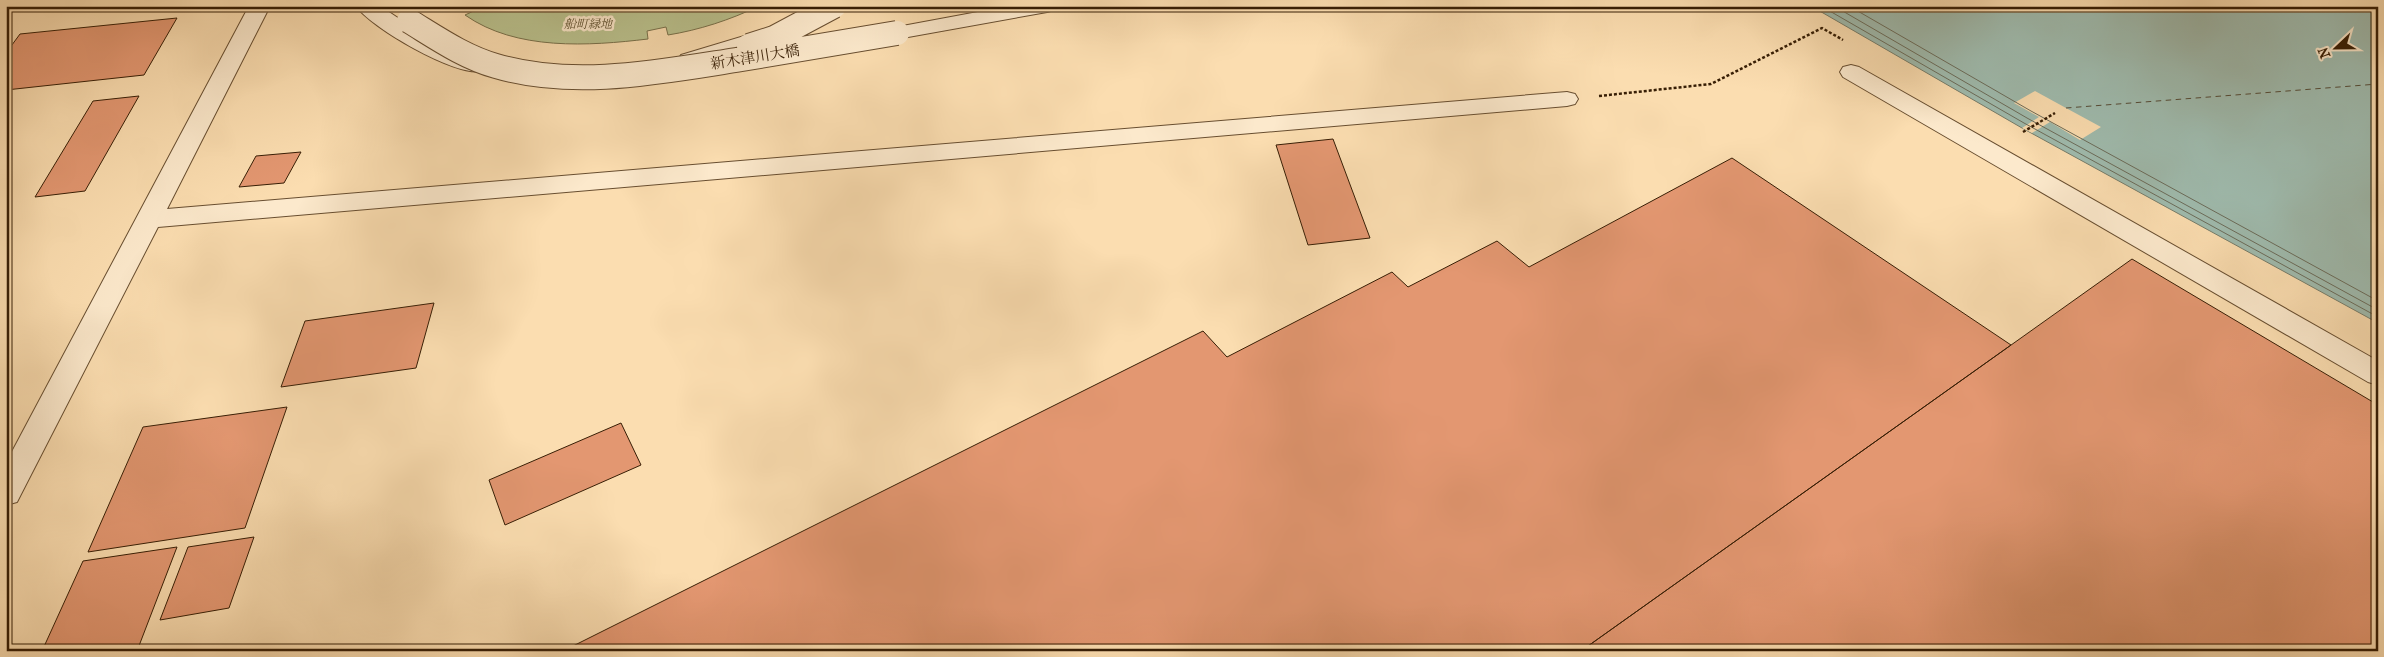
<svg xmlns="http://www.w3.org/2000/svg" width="2384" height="657" font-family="'IM FELL French Canon','Noto Serif JP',serif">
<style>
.green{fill:#bac28e;stroke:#78704a}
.water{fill:#9fbbae;stroke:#757c6a}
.pier{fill:#fbddb0}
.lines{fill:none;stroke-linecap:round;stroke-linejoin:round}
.shore{stroke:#6b6c5a;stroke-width:1}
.ferry{stroke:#564d38;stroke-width:1;stroke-dasharray:5.5 4.5;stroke-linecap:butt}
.building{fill:#e39771;stroke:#371e05}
.minor-casing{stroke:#684e30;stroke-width:2}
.path{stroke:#371e05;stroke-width:2.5;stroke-dasharray:3 2;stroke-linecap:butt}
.minor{fill:#fce9cc;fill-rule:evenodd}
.minor-bridge-casing{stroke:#684e30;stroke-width:26;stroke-linecap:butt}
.minor-bridge{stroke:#fce9cc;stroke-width:24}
.labels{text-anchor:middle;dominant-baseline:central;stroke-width:5;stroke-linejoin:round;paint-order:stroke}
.far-park-label{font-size:12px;font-style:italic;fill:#5e4f2e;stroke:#fce9cc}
.street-label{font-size:15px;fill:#371e05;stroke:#fce9cc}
</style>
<rect width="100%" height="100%" fill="#fbddb0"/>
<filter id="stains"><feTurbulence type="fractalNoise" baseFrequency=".004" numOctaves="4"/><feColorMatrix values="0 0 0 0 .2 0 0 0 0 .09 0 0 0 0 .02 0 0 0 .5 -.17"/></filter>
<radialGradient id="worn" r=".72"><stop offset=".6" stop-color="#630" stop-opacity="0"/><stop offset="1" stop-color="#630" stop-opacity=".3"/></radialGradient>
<path class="green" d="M 475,6 L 759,6 C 730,20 699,30 668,35 L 666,27 L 647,31 L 648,39 C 589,46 516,51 465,15 L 478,9 Z"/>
<path class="water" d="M 1811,6 L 2378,6 L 2378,323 L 2022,128 Z"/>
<path class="pier" d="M 2035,91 L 2066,108 L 2101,127 L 2080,140 L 2050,122 L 2032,133 L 2022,128 L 2039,117 L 2014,103 Z"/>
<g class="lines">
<path class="shore" d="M 1821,6 L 2024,123 L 2378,317
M 1834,6 L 2027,118 L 2378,310
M 1849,6 L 2031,111 L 2378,301"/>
<path class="ferry" d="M 2066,108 L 2378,84"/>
</g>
<path class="building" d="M 177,18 L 144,75 L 6,90 L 6,53 L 20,34 Z
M 139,96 L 85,191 L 35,197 L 93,101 Z
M 1333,139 L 1370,238 L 1308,245 L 1276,145 Z
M 301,152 L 284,183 L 239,187 L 256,156 Z
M 1732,158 L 2011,345 L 1581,651 L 563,651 L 1203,331 L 1227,357 L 1392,272 L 1408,287 L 1497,241 L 1529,267 Z
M 2132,259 L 2378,405 L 2378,651 L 1581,651 Z
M 434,303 L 416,368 L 281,387 L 305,321 Z
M 287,407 L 245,528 L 88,552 L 143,427 Z
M 621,423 L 641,465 L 505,525 L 489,480 Z
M 254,537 L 229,608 L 160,620 L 188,547 Z
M 177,547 L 137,651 L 42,651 L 83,561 Z"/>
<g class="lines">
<g class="minor-casing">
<path id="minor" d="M 249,6 L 270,6 L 167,209 L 1567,92 L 1575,94 L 1578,99 L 1575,104 L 1567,106 L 158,227 L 17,502 L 6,505 L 6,463 Z
M 356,6 L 380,6 L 425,36 L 481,61 L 484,66 L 481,71 C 456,77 370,27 356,6 Z
M 1010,6 L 1057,6 L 1054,10 L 1047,12 L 897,39 L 889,38 L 886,33 L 889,28 L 897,27 Z
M 774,27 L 782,28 L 785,33 L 782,38 L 689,67 L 681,65 L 678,60 L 681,55 Z
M 1851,65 L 1859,67 L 2378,361 L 2378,385 L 2368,382 L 1843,77 L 1840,72 L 1843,67 Z"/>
</g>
<path class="path" d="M 1599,96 L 1711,84 L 1822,28 L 1843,40
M 2023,132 L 2055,113"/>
<use href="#minor" class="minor"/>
<g class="minor-bridge-casing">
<path id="minor-bridge" d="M 409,21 C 437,38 464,57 496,66 C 573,89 659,72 736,60 C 790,51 844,42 897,33
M 749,46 L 774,38 L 834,6"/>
</g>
<use href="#minor-bridge" class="minor-bridge"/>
</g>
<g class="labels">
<g class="far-park-label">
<text x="588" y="24">船町緑地</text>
</g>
<g class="street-label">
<text transform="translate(755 57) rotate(-9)">新木津川大橋</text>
</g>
</g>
<rect width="2384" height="657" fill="none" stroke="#fbddb0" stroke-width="25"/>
<rect x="8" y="8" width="2369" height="642" fill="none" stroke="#371e05" stroke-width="2.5"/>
<rect x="12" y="12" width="2359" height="632" fill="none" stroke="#371e05"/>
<g transform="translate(2336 48) rotate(248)" stroke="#fce9cc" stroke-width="4" paint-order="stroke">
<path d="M0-4L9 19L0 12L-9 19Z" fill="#371e05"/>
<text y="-8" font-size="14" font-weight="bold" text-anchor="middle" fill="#371e05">N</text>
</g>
<rect width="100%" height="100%" filter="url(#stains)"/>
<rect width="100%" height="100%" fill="url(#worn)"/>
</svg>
